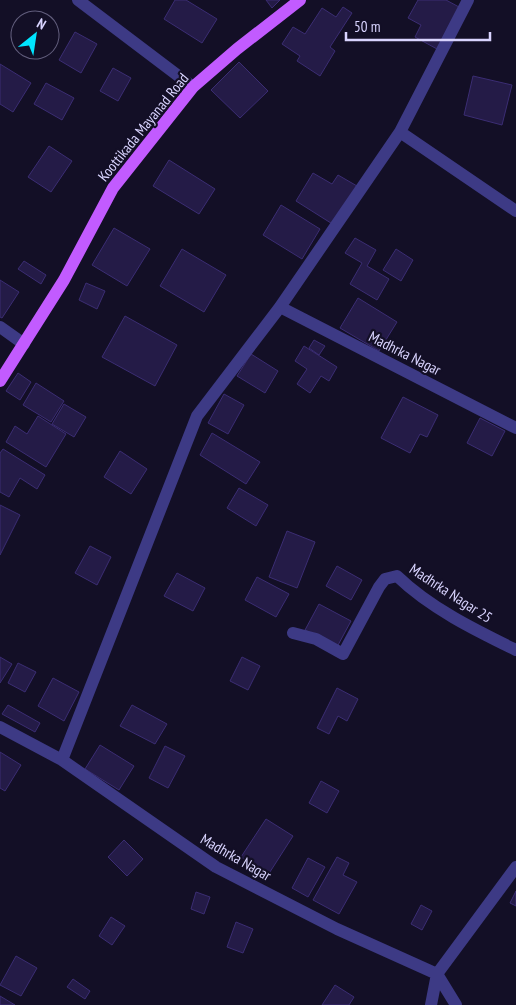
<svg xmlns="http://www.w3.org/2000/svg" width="516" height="1005" font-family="'PT Sans Narrow',sans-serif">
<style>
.building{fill:#241b47;stroke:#3b2d73}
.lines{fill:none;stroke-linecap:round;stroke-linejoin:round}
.minor{stroke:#3d3a85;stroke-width:12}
.major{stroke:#c25bff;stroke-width:12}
.labels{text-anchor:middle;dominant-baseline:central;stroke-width:4.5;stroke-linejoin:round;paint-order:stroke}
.street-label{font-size:15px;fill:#d9d4ff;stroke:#130f26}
</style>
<rect width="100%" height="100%" fill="#130f26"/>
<path class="building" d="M 175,0 L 186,0 L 217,19 L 202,43 L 164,19 Z
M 266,0 L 280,0 L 272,8 Z
M 418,0 L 446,0 L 459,7 L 437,49 L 415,37 L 421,25 L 408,18 Z
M 343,7 L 352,13 L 330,47 L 335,51 L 320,76 L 297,61 L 300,56 L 282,44 L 293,27 L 305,34 L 322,8 L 336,17 Z
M 75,32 L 97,44 L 81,73 L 59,60 Z
M 239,62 L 268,91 L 240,118 L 211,90 Z
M 0,64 L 31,83 L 13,112 L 0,104 Z
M 113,68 L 131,78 L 118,101 L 100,91 Z
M 473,76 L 512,85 L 502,125 L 464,115 Z
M 46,83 L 74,98 L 62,120 L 34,104 Z
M 49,146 L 72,161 L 51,192 L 28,177 Z
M 169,160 L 215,189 L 199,214 L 153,186 Z
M 313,173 L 332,184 L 338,175 L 357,186 L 334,225 L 296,201 Z
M 281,205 L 320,229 L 302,259 L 263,235 Z
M 114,228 L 150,249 L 127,286 L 92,265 Z
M 355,238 L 376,250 L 367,266 L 389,279 L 377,300 L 350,284 L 362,263 L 345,253 Z
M 182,249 L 226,275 L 204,312 L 160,286 Z
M 396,249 L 413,260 L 401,281 L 383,270 Z
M 24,261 L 46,275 L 41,284 L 18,269 Z
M 0,280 L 19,292 L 2,318 L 0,317 Z
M 86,283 L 105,291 L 97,309 L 79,300 Z
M 358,298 L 397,322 L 379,351 L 340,328 Z
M 125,316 L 177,345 L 155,386 L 102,357 Z
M 314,340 L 325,346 L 319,355 L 309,348 Z
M 304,346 L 337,367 L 329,381 L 321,376 L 310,393 L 297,384 L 307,369 L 295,361 Z
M 251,354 L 278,371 L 265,393 L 237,376 Z
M 18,373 L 31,382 L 20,400 L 6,391 Z
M 36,383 L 64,401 L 51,422 L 23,405 Z
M 224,394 L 244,405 L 228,434 L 208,423 Z
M 403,397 L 438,415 L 427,437 L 420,434 L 410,453 L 381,438 Z
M 64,404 L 86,417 L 74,437 L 52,424 Z
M 38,416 L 66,434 L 46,467 L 6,442 L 15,426 L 27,434 Z
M 480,418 L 505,431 L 492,456 L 467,443 Z
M 212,433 L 260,462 L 246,484 L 200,455 Z
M 3,449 L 45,475 L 37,489 L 20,478 L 9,497 L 0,492 L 0,453 Z
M 120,451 L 147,469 L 131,494 L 104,477 Z
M 239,488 L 268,505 L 256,526 L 227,508 Z
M 0,505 L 20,515 L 0,555 Z
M 287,531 L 315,542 L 297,588 L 269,577 Z
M 90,546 L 111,557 L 97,585 L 75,573 Z
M 337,566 L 362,580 L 351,600 L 326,586 Z
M 177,573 L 205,588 L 193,611 L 164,596 Z
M 257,577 L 289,594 L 276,617 L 245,600 Z
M 319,604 L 351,621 L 337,647 L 305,630 Z
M 0,657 L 12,664 L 0,683 Z
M 242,657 L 260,666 L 248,690 L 230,681 Z
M 18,663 L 36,672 L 25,692 L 8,683 Z
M 53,678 L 79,692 L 64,721 L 38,706 Z
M 337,688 L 358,699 L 347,721 L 338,716 L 329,734 L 317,728 Z
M 8,705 L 40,723 L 35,732 L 2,714 Z
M 132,705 L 167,724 L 155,744 L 120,726 Z
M 100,745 L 134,766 L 119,790 L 85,769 Z
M 165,746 L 185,756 L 168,788 L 149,778 Z
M 0,752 L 21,765 L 5,791 L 0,788 Z
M 321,781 L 339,791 L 327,813 L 309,803 Z
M 266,819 L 293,836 L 268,875 L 241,857 Z
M 124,840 L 143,859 L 127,876 L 108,857 Z
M 337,857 L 349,863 L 343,875 L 357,882 L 339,914 L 313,900 Z
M 308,858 L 325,867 L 308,897 L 292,888 Z
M 516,891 L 516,906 L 510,903 Z
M 196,892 L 210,897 L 204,914 L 191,909 Z
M 421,905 L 432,911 L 422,930 L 411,924 Z
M 111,917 L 125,926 L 112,945 L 99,936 Z
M 236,922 L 253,929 L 243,953 L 227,947 Z
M 16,956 L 37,968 L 21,996 L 0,985 Z
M 73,979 L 90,991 L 85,999 L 67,987 Z
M 335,985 L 354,997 L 349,1005 L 322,1005 Z
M 0,996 L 15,1005 L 0,1005 Z"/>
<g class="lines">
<path class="minor" d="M 78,0 L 193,87
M 400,132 L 516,211
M 280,307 L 516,428
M 0,327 L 24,344
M 293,633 L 316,639 L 343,654 L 379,587 L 385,579 L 397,576 C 430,608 475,630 516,650
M 0,727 L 62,760 L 216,867 L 337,929 L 437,974 L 456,1005
M 62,760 L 197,416 L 280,307 L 400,132 L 468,0
M 431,1005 L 437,974 L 516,867"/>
<path class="major" d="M 0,381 L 64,280 L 113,188 L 193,87 L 237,49 L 300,0"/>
</g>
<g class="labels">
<g class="street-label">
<text transform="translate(143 127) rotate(-51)">Koottikada Mayanad Road</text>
<text transform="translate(405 353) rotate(27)">Madhrka Nagar</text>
<text transform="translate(451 593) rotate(33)">Madhrka Nagar 25</text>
<text transform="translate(236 857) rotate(30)">Madhrka Nagar</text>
</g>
</g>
<g transform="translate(35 35) rotate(30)"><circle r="24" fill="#130f26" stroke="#625e7d"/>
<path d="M0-4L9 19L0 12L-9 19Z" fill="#00e5ff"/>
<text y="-8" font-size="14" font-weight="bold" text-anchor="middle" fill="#d9d4ff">N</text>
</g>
<path d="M346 32v8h144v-8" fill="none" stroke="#d9d4ff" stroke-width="2.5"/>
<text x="354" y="32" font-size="15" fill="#d9d4ff" stroke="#130f26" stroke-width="4" paint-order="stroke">50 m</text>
</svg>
